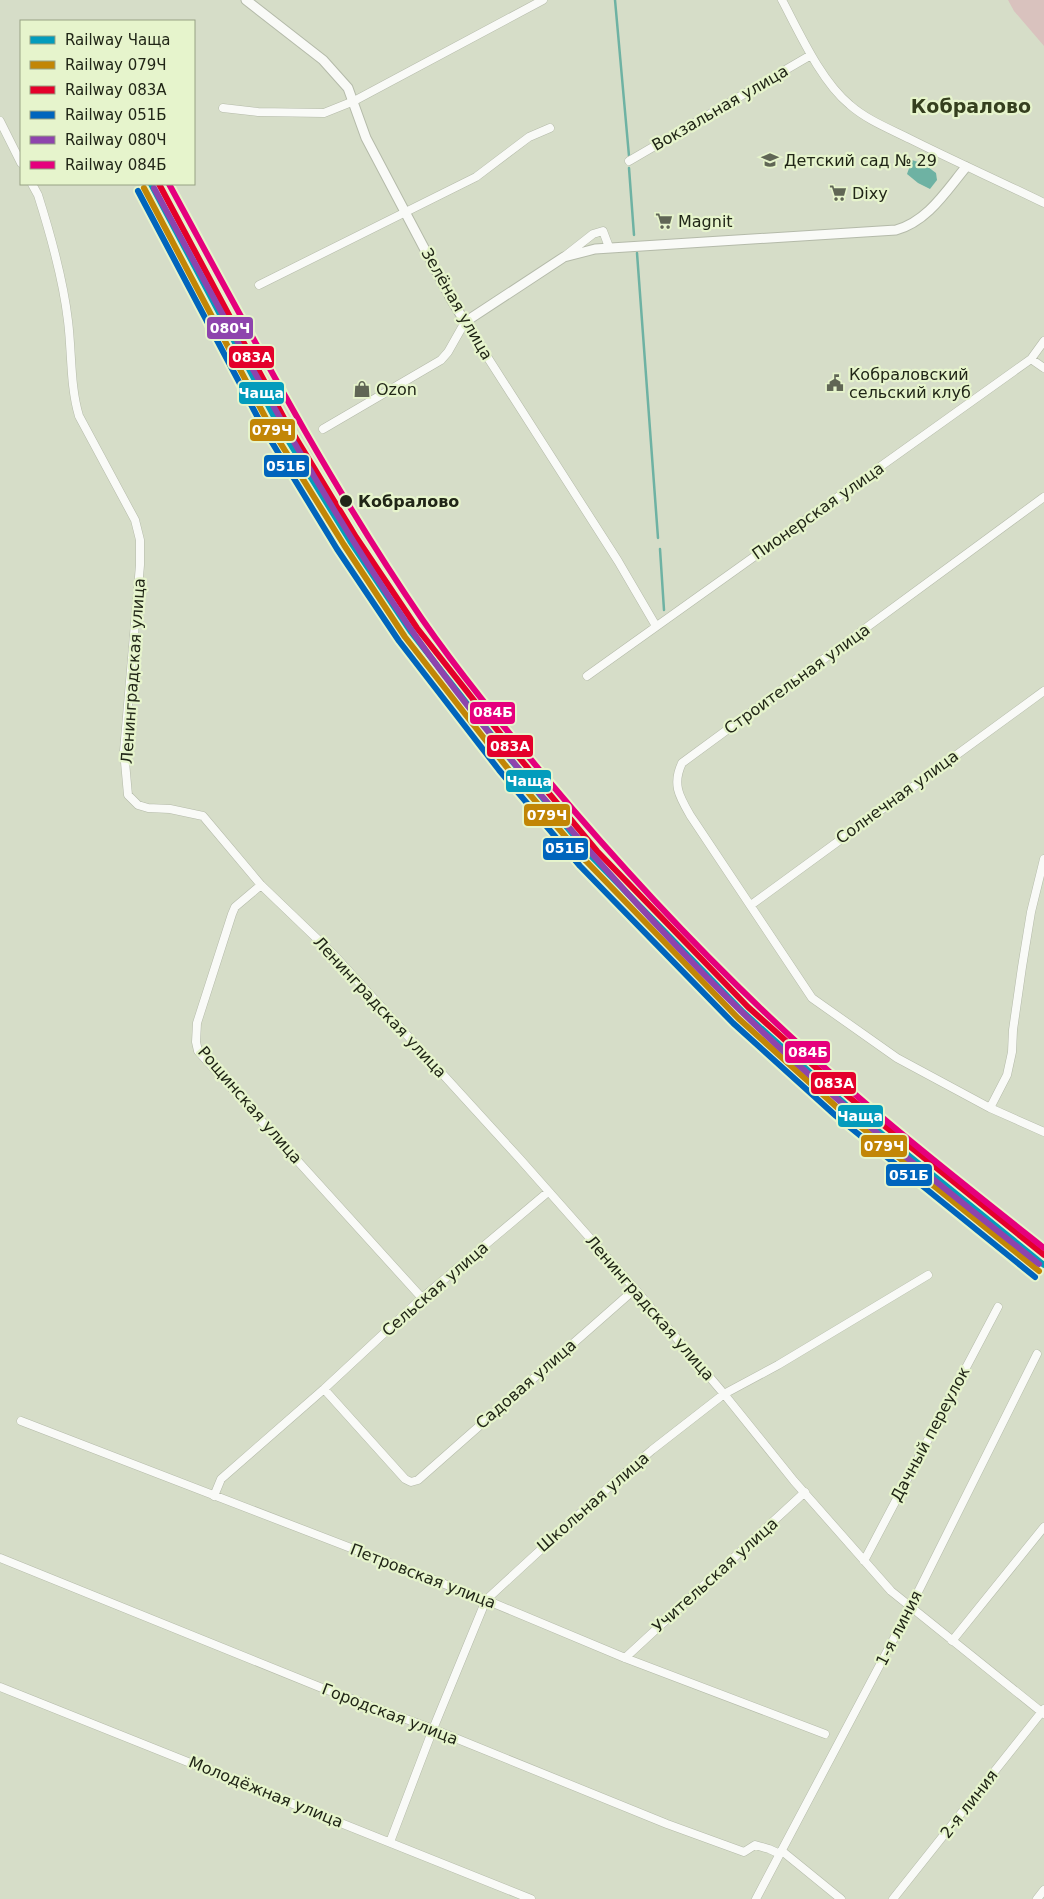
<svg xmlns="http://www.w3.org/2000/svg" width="1044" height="1899" font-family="'DejaVu Sans',sans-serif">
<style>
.green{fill:#d9c2be}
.water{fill:#6eb2a3}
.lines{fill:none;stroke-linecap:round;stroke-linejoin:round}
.stream{stroke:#6eb2a3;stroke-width:2.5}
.minor-casing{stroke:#b4baa9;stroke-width:9}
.tertiary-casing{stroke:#b4baa9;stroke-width:11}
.minor{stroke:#f9faf7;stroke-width:8}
.tertiary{stroke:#f9faf7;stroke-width:9}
.rail-1-casing{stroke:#e6f4cc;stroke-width:10}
.rail-2-casing{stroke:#e6f4cc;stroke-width:10}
.rail-3-casing{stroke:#e6f4cc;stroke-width:10}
.rail-4-casing{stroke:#e6f4cc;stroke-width:10}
.rail-5-casing{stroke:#e6f4cc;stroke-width:10}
.rail-6-casing{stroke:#e6f4cc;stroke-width:10}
.rail-1{stroke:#039cbc;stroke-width:6}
.rail-2{stroke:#c28606;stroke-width:6}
.rail-3{stroke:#e4002b;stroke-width:6}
.rail-4{stroke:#0065bd;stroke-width:6}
.rail-5{stroke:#8e44ad;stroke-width:6}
.rail-6{stroke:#e5007d;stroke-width:6}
.stop-dot{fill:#212617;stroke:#e6f4cc;stroke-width:2}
.labels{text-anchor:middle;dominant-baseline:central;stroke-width:4.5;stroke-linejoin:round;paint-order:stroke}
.street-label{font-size:16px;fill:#212617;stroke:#e6f4cc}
.poi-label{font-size:16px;fill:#212617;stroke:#e6f4cc;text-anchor:start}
.stop-label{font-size:16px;font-weight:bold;fill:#212617;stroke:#e6f4cc;text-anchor:start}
.quarter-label{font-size:19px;font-weight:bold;fill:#353f1e;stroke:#e6f4cc}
.line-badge{stroke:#e6f4cc;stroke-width:2}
.badge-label{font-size:14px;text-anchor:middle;font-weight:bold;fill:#fff}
</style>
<rect width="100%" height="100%" fill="#d6ddc8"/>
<path class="green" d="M 1008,0 L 1044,0 L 1044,46 L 1014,11 Z"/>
<path class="water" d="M 912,160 L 924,164 L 936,173 L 937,180 L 930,189 L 918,183 L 907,174 Z"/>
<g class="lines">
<path class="stream" d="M 615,0 L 629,156
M 629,168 L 634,235
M 637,253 L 658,538
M 660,549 L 664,610"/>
<g class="minor-casing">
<path id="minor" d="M 782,0 C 800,34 821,81 850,105 C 867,120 890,129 910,139 C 954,161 999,181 1044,203
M 223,108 L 258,112 L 324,113 L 354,101 L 543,0
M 0,121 L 21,163
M 629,161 L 811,55
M 32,184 L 38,195 C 51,236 63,278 68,321 C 72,353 70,386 79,416 L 135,520 L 140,540 L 140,565 L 124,751 L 128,795 L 138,805 L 148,808 L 170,809 L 203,816 L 261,885 L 334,955 L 520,1159 L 635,1289 L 724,1394 L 794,1481 L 891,1591 L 1044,1714
M 565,256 L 593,234 L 603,231 L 609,247
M 259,285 L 476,177 L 529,137 L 550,128
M 1031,359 L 1044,368
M 323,429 L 441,360 L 448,352 L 465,322 L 618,561 L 656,626
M 1044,497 L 682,763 C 672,784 679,796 690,815 L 812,998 L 897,1058 L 990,1108 L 1044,1132
M 587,676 L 1031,359 L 1044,341
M 261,885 L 235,907 L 232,914 L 197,1023 L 196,1042 L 198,1051 L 422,1298
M 751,905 L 1044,691
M 990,1108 L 1007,1075 L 1012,1052 L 1013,1030 L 1022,967 L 1031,912 L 1044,859
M 324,1389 L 405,1479 L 411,1482 L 418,1480 L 635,1289
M 21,1421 L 486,1600 L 625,1658 L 825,1734
M 214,1496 L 221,1479 L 324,1389 L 422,1298 L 548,1192
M 0,1558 L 322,1688 L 433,1729 L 667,1824 L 744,1852 L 755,1845 L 769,1849 L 780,1854
M 864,1561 L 998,1307
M 952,1641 L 1044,1527
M 625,1658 L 805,1492
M 0,1687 L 531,1899
M 390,1842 L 433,1729 L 486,1600 L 611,1485 L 652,1450 L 724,1394 L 778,1365 L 928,1275
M 782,1851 L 841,1899
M 756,1899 L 910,1608 L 1037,1354
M 893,1899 L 1044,1709
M 1037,1899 L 1044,1890"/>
</g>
<g class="tertiary-casing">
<path id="tertiary" d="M 246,0 L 323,60 L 348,88 L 366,138 L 451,299 L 465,322 L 564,257 L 595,249 L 896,230 C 928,221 946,191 966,167"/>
</g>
<use href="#minor" class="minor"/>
<use href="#tertiary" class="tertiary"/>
<g class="rail-1-casing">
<path id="rail-1" d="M 151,184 L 278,424 L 350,541 L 411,632 L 511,760 L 591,856 L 743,1012 L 845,1104 L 1044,1265"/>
</g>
<g class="rail-2-casing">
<path id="rail-2" d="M 144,188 L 271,428 L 344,545 L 405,637 L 505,765 L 586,861 L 738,1018 L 840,1110 L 1039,1271"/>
</g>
<g class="rail-3-casing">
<path id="rail-3" d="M 159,184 L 285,420 L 356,537 L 417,628 L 517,755 L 597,851 L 748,1007 L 850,1098 L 1044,1255"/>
</g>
<g class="rail-4-casing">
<path id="rail-4" d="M 138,191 L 265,431 L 337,549 L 399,641 L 499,770 L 580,866 L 733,1023 L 836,1116 L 1035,1277"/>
</g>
<g class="rail-5-casing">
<path id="rail-5" d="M 154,188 C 235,337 314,488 410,628 C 455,693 507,756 559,816 C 633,902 710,985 794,1061 C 873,1132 956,1198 1039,1264"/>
</g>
<g class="rail-6-casing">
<path id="rail-6" d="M 169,184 C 249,331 327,480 422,619 C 460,674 504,727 547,779 C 626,873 711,964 802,1047 C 879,1118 962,1183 1044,1248"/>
</g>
<use href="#rail-1" class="rail-1"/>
<use href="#rail-2" class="rail-2"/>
<use href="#rail-3" class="rail-3"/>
<use href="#rail-4" class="rail-4"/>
<use href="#rail-5" class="rail-5"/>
<use href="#rail-6" class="rail-6"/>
</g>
<defs>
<g id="school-bare" transform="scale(1.35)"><path d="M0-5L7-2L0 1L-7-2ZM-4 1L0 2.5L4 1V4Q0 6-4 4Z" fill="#606655" stroke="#e6f4cc" stroke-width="2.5" paint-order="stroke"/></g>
<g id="supermarket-bare" transform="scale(1.35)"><path d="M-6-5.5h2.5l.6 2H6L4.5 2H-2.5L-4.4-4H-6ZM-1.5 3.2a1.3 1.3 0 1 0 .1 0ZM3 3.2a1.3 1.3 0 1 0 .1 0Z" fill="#606655" stroke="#e6f4cc" stroke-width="2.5" paint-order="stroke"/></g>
<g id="civic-bare" transform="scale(1.35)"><path d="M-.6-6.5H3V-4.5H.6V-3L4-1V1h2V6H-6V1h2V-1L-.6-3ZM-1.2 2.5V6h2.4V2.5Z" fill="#606655" stroke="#e6f4cc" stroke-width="2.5" paint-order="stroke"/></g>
<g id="shop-bare" transform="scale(1.35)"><path d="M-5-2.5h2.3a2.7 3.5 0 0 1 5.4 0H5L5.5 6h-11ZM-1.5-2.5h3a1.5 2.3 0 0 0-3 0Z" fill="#606655" stroke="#e6f4cc" stroke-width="2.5" paint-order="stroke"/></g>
</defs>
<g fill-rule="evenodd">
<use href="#school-bare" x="770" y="160"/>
<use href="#supermarket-bare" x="838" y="193"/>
<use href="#supermarket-bare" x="664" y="221"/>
<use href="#civic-bare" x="835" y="383"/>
<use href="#shop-bare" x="362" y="389"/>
</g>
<circle class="stop-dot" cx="346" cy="501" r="7"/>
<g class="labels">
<g class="street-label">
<text transform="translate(720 108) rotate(-30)">Вокзальная улица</text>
<text transform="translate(457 304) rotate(60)">Зелёная улица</text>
<text transform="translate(818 511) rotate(-35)">Пионерская улица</text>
<text transform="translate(133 671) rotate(-86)">Ленинградская улица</text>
<text transform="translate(797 679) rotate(-36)">Строительная улица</text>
<text transform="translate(897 797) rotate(-36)">Солнечная улица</text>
<text transform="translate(380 1007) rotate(47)">Ленинградская улица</text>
<text transform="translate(250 1105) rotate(49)">Рощинская улица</text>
<text transform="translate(435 1289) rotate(-41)">Сельская улица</text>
<text transform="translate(650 1308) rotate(49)">Ленинградская улица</text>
<text transform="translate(526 1384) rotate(-41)">Садовая улица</text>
<text transform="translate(930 1434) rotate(-62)">Дачный переулок</text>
<text transform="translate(593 1502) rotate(-41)">Школьная улица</text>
<text transform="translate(715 1575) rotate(-42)">Учительская улица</text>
<text transform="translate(423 1576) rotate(21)">Петровская улица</text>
<text transform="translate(899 1628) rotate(-63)">1-я линия</text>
<text transform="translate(390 1714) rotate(21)">Городская улица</text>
<text transform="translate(266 1792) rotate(22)">Молодёжная улица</text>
<text transform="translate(969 1804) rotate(-52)">2-я линия</text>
</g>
<g class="poi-label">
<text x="784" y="160">Детский сад № 29</text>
<text x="852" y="193">Dixy</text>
<text x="678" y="221">Magnit</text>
<text x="849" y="374">Кобраловский<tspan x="849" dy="18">сельский клуб</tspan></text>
<text x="376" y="389">Ozon</text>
</g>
<g class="stop-label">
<text x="358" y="501">Кобралово</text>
</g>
<g class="quarter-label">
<text x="971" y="106">Кобралово</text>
</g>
</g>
<g class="line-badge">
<rect x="206" y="316" width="48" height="24" rx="5" fill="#8e44ad"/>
<rect x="228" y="345" width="47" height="24" rx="5" fill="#e4002b"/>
<rect x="238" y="381" width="47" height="24" rx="5" fill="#039cbc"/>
<rect x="249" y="418" width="47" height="24" rx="5" fill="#c28606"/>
<rect x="263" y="454" width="47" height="24" rx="5" fill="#0065bd"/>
<rect x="469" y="701" width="47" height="24" rx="5" fill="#e5007d"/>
<rect x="486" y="734" width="48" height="24" rx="5" fill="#e4002b"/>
<rect x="505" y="769" width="47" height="24" rx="5" fill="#039cbc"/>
<rect x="523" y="803" width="48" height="24" rx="5" fill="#c28606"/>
<rect x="542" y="837" width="47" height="24" rx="5" fill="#0065bd"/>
<rect x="784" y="1040" width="47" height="24" rx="5" fill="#e5007d"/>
<rect x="810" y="1071" width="47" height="24" rx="5" fill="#e4002b"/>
<rect x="837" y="1104" width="47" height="24" rx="5" fill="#039cbc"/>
<rect x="860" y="1134" width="48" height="24" rx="5" fill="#c28606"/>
<rect x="885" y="1163" width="48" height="24" rx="5" fill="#0065bd"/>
</g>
<g class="badge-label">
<text x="230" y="333">080Ч</text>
<text x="252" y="362">083А</text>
<text x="261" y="398">Чаща</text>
<text x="272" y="435">079Ч</text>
<text x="286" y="471">051Б</text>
<text x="493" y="717">084Б</text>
<text x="510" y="751">083А</text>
<text x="529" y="786">Чаща</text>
<text x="547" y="820">079Ч</text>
<text x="565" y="853">051Б</text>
<text x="808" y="1057">084Б</text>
<text x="834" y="1088">083А</text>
<text x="860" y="1121">Чаща</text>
<text x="884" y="1151">079Ч</text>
<text x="909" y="1180">051Б</text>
</g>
<rect x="20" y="20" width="175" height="165" fill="#e6f4cc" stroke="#97a284"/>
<rect x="30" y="36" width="25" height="8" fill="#039cbc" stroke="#97a284"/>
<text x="65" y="45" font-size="15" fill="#212617">Railway Чаща</text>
<rect x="30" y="61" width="25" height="8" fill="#c28606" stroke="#97a284"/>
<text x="65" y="70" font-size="15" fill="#212617">Railway 079Ч</text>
<rect x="30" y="86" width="25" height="8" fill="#e4002b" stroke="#97a284"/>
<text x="65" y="95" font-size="15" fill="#212617">Railway 083А</text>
<rect x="30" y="111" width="25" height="8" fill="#0065bd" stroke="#97a284"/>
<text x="65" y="120" font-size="15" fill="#212617">Railway 051Б</text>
<rect x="30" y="136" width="25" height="8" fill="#8e44ad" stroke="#97a284"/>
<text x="65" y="145" font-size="15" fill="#212617">Railway 080Ч</text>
<rect x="30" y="161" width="25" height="8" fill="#e5007d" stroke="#97a284"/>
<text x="65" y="170" font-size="15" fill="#212617">Railway 084Б</text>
</svg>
